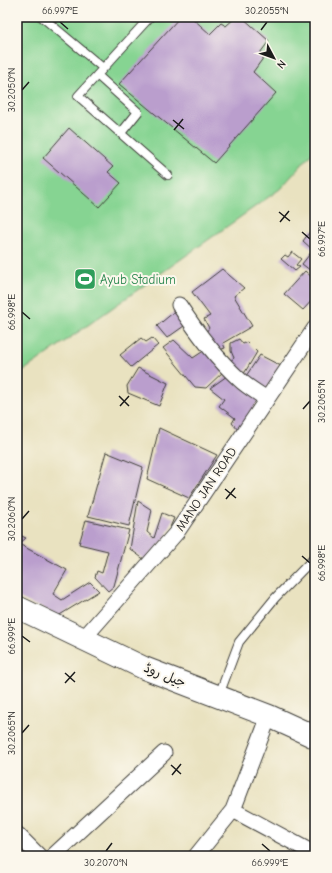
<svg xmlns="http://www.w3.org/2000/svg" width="332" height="873" font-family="'Comic Neue','Playpen Sans Arabic',sans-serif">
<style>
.green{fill:#86d492;stroke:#517857}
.building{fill:#ba9ecd}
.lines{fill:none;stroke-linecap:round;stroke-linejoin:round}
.lane-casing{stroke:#3b3a35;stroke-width:10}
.street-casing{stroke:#3b3a35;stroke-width:17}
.secondary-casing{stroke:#3b3a35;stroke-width:24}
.lane{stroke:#fff;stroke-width:8}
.street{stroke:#fff;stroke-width:15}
.secondary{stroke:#fff;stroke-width:22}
.ticks{fill:none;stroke:#1c1c1c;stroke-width:1.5}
.labels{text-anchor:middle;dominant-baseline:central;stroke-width:4;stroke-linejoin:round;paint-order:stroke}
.leisure-label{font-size:13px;fill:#27864d;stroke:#fbf7ec;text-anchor:start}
.street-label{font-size:13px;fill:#1c1c1c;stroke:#fbf7ec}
.neatline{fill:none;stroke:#1c1c1c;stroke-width:1.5}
.ticks-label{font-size:10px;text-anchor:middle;fill:#1c1c1c}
</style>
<rect width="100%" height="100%" fill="#fbf7ec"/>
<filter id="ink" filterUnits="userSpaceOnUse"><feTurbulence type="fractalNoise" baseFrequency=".025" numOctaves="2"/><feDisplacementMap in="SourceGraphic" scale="8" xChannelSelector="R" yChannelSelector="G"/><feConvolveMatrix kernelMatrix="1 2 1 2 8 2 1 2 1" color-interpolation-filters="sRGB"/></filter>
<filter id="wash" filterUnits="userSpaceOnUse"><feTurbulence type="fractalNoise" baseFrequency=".012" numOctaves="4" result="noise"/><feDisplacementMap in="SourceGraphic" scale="16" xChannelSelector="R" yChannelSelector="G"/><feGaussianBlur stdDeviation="0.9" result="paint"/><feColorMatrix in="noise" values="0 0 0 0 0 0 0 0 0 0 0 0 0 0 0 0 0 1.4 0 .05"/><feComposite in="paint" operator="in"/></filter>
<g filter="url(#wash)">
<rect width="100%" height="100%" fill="#e9e2c0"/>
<path class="green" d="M 17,17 L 315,17 L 315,150 L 280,189 L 26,369 L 17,372 Z"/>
<g id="blocks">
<path class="building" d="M 180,17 L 191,17 L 210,34 L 221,23 L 226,26 L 236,17 L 242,17 L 269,41 L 260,53 L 264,57 L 253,72 L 276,93 L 214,163 L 119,84 Z
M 69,128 L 113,167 L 108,172 L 121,183 L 99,207 L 43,158 Z
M 312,229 L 315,232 L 315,274 L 302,264 L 313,250 L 303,241 Z
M 292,252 L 301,259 L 296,265 L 300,267 L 295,271 L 281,259 L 285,255 L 288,257 Z
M 222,269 L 244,288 L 234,296 L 252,326 L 223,343 L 225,348 L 214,352 L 206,332 L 209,328 L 204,319 L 210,316 L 192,292 Z
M 305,271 L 315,280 L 315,297 L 303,310 L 284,294 Z
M 174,312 L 184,326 L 167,338 L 157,326 Z
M 141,338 L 146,342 L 152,338 L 158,345 L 131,367 L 120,355 Z
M 239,339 L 243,344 L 247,342 L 257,352 L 242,377 L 229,362 L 234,358 L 231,351 L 231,343 Z
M 174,340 L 193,358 L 205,350 L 224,371 L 206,388 L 195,387 L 163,348 Z
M 260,355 L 281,366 L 264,393 L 244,379 Z
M 138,368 L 168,383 L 159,406 L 128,393 L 127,386 Z
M 227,376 L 260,398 L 239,431 L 232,423 L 235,418 L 219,406 L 224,399 L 210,388 Z
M 159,428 L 217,455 L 189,498 L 147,479 Z
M 106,452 L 143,467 L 129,526 L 88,516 Z
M 138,501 L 152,510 L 147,532 L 154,538 L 162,513 L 174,518 L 165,539 L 145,560 L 130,549 Z
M 86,520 L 129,530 L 114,586 L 108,591 L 95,577 L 97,571 L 102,573 L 108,551 L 79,544 Z
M 17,534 L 26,538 L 19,544 L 67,570 L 53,594 L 62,600 L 90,582 L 99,591 L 58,616 L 17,597 Z"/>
</g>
</g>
<g filter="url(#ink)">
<use href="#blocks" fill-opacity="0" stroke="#3b3a35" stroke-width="1"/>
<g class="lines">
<g class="lane-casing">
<path id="lane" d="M 42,17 L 103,68
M 150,17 L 78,96 L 168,175
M 97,75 L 138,112 L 121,133
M 219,695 L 239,642 L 275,598 L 315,557"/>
</g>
<g class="street-casing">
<path id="street" d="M 179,305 C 196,331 216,358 239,379 C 247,387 258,393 267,399
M 83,639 L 177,532 L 315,328
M 233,810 L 315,854
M 17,834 L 39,856
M 53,856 L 164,753
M 196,856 L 233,810 L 269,716"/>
</g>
<g class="secondary-casing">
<path id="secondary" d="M 17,607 L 144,668 L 269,716 L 315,737"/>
</g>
<use href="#lane" class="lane"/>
<use href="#street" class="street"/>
<use href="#secondary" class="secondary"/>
</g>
</g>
<path class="ticks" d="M 60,22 L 68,29M 261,30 L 267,22M 22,90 L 29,82M 173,120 L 184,129M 174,130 L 183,119M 279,212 L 290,221M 280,222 L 289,211M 302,232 L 310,239M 22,312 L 30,319M 119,396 L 129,406M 120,406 L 129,396M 303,409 L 310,401M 225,489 L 236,498M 226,499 L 235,488M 22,519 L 29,511M 302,556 L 310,563M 22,636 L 30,642M 65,673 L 75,682M 65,683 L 75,672M 22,733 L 29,725M 171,765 L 181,774M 172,775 L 181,764M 262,844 L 270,851M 106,851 L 112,843"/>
<defs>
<g id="stadium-square" transform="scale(1.15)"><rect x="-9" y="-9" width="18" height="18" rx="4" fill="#2e9e5b" stroke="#fbf7ec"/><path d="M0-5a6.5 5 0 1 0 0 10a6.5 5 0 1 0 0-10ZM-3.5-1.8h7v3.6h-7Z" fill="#fff"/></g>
</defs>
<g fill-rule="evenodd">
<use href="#stadium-square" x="85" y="279"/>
</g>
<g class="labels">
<g class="leisure-label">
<text x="100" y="279">Ayub Stadium</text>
</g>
<g class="street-label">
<text transform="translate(206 489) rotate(-56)">MANO JAN ROAD</text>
<text transform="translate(165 675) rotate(22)">جیل روڈ</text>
</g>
</g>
<rect width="332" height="873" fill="none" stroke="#fbf7ec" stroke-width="44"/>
<g transform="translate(274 58) rotate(131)" stroke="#fbf7ec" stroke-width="3" paint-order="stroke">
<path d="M0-3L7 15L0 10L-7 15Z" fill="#1c1c1c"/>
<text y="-6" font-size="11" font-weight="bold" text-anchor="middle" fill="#1c1c1c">N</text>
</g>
<rect x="22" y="22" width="288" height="829" class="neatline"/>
<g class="ticks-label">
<text x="60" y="14">66.997°E</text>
<text x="267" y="14">30.2055°N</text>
<text transform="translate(11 90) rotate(-90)" y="4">30.2050°N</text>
<text transform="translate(321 239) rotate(-90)" y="4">66.997°E</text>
<text transform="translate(11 312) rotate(-90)" y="4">66.998°E</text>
<text transform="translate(321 401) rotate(-90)" y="4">30.2065°N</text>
<text transform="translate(11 519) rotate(-90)" y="4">30.2060°N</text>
<text transform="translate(321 563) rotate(-90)" y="4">66.998°E</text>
<text transform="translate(11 636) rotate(-90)" y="4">66.999°E</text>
<text transform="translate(11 733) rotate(-90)" y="4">30.2065°N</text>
<text x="106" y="866">30.2070°N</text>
<text x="270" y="866">66.999°E</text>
</g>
</svg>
